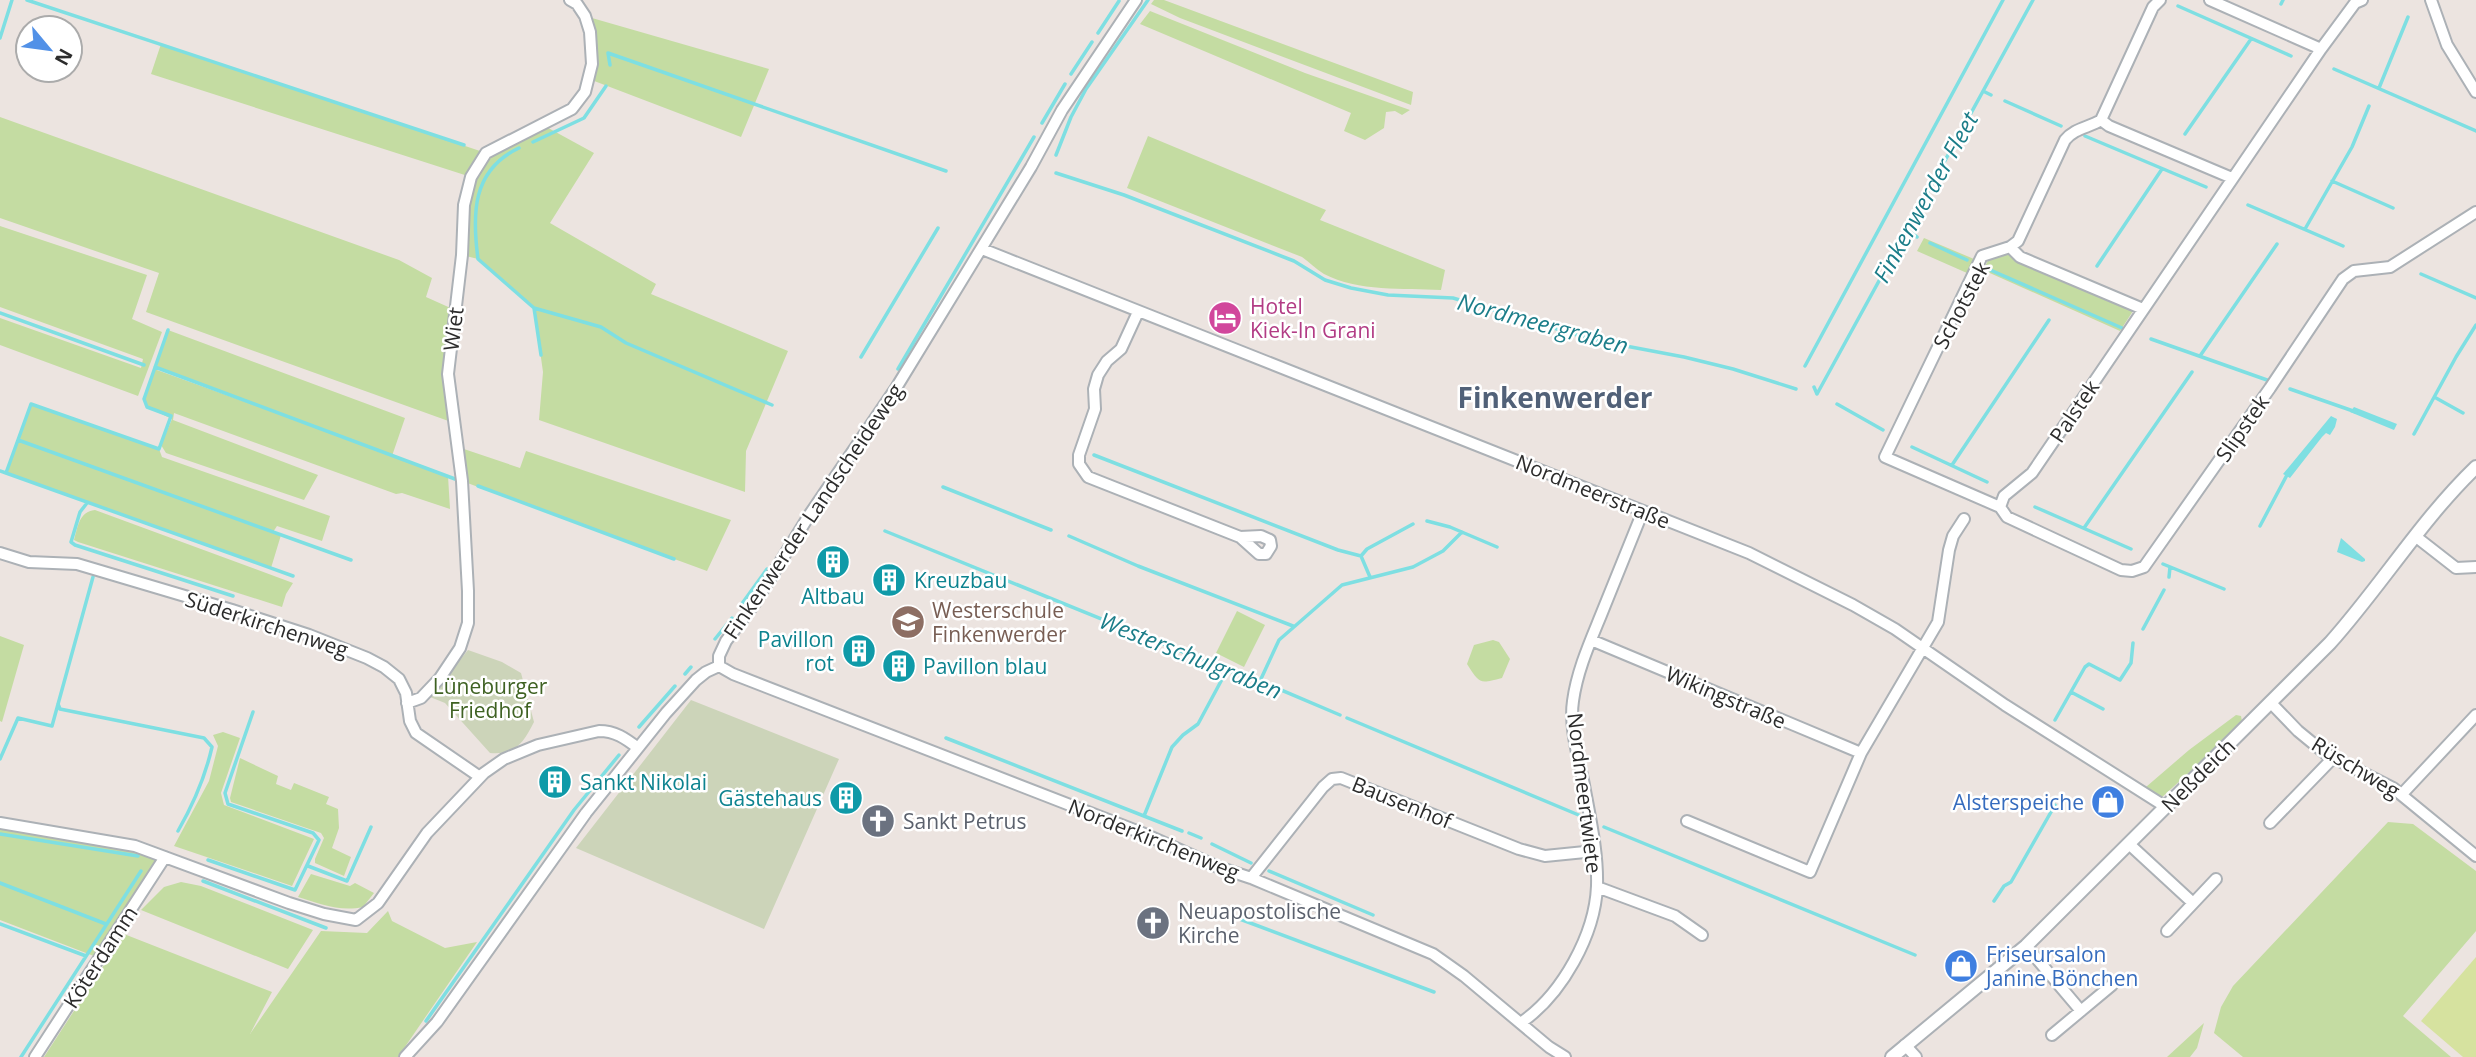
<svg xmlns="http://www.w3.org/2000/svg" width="2476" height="1057" font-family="'Open Sans',sans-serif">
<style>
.green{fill:#c4dca2}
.cemetery{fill:#ccd4b9}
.pitch{fill:#d6e29f}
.water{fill:#7edfe2}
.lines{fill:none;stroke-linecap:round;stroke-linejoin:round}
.stream{stroke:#7edfe2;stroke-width:3.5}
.minor-casing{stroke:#acb1b6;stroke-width:14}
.tertiary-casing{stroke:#acb1b6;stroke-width:16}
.minor{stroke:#fff;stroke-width:10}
.tertiary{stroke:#fff;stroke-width:12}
.labels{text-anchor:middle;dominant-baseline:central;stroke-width:5;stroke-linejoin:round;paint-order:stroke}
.street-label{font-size:21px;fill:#2c2c2c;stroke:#fff}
.hotel-label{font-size:21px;fill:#b23c85;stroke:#fff;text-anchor:start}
.culture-label{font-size:21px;fill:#0d838f;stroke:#fff;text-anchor:start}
.education-label{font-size:21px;fill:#785e54;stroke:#fff;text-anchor:start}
.park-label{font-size:21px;fill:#3f6223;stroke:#fff}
.shop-label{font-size:21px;fill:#366cbe;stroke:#fff;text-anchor:end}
.worship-label{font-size:21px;fill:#5b616d;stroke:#fff;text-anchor:start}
.water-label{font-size:23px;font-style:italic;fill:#1b7d89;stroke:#fff}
.district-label{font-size:28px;font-weight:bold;fill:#516178;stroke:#fff}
</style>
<rect width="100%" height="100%" fill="#ece4e0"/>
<path class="green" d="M 1154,0 L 1164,0 L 1413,92 L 1411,105 L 1180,18 L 1151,4 Z
M 1150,11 L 1305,73 L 1410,110 L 1402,115 L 1395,111 L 1386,112 L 1384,128 L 1365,140 L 1344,131 L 1351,113 L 1140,24 Z
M 585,16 L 769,69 L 741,137 L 589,79 Z
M 161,44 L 486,153 L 541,124 L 594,153 L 550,223 L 656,284 L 651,294 L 788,351 L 746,451 L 745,492 L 539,420 L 543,372 L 534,308 L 478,259 L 462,255 L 471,177 L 151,74 Z
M 0,117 L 399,260 L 432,278 L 426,297 L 455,310 L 448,374 L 454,423 L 146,312 L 159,273 L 0,218 Z
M 1148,136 L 1326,210 L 1320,220 L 1445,270 L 1441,290 C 1404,288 1358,292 1324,274 C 1316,269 1309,262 1302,257 L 1127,188 Z
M 0,226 L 147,275 L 132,319 L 162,332 L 138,396 L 0,345 L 0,318 L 141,368 L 143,359 L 0,307 Z
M 1924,238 L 1974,259 L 1967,273 L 1917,251 Z
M 2008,254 L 2017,261 L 2133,311 L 2120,331 L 1983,270 L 1990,257 Z
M 168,330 L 405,418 L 392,456 L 448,476 L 450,509 L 402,493 L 396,494 L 174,413 L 173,420 L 318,475 L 304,500 L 166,453 L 161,445 L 172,419 L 147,407 L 144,399 L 154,369 L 318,428 L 155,367 Z
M 31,404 L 159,449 L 162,457 L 330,516 L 322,541 L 277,526 L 273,532 L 281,535 L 271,568 L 6,473 Z
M 458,447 L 520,468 L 526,451 L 731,520 L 707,571 L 462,481 Z
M 95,510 L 293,583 L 286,594 L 282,607 L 78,542 L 74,540 C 78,526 79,512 95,510 Z
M 1237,611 L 1265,625 L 1244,667 L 1216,653 Z
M 0,636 L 24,645 L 2,722 L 0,721 Z
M 1493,640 L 1499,642 L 1510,659 L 1502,678 C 1479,684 1480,684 1467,664 L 1474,645 Z
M 2236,715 L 2241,716 L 2242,721 L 2227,738 L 2161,798 L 2146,787 L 2189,750 Z
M 223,732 L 240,738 L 221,793 L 224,805 L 314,839 L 292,886 L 174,846 L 209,781 L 218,746 L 213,735 Z
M 240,758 L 278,776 L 276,784 L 291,790 L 294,783 L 329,797 L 326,804 L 338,809 L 339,828 L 332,848 L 351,857 L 344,876 L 315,863 L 315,859 L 324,838 L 321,833 L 231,802 L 230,798 Z
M 2388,822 L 2413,824 L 2476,871 L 2476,931 L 2403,1016 L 2451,1057 L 2243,1057 L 2214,1033 L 2221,1007 L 2233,986 Z
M 0,823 L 165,857 L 99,958 L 0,920 Z
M 311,874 L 350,886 L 355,883 L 374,893 L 363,907 C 340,912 320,904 298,897 Z
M 181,882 L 201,886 L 313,930 L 288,969 L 141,910 L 164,887 Z
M 388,911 L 392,921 L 445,948 L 477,942 L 398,1057 L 44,1057 L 124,934 L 272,992 L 250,1034 L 321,931 L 367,933 Z
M 2204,1023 L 2197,1048 L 2190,1057 L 2167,1057 Z"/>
<path class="cemetery" d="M 468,650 L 502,662 L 521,673 L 534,722 C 523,743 516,755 490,753 L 445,703 L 430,697 Z
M 691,700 L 839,759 L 764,929 L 576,848 Z"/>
<path class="pitch" d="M 2476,957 L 2476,1057 L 2463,1057 L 2421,1021 Z"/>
<path class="water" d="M 2354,407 L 2397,424 L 2394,430 L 2350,412 Z
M 2331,416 L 2337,419 L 2335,427 L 2330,435 L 2326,433 L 2322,437 L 2290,478 L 2283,474 Z
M 2341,538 L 2365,559 L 2365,561 L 2362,562 L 2337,552 Z"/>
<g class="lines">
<path class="stream" d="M 27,0 L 464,145
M 2281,4 L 2283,0
M 2178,6 L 2291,56
M 1098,33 L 1119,1
M 0,38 L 12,0
M 610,65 L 608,53 L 946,171
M 2334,69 L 2476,131
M 1071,74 L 1092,42
M 2379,88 L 2408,17
M 1983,91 L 1991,95
M 2005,101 L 2061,126
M 1042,123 L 1065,84
M 2185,134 L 2251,39
M 2085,136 L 2206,187
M 533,142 L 584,118 L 606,86
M 519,148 C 472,170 472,214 478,259 L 534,308 L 541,355
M 1056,155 L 1071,117 L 1086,89 L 1148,0
M 1056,173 L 1124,195 L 1294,261 L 1325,280 L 1351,288 L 1388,295 L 1453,298 L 1594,340 L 1684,357 L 1733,369 L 1796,389
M 2332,181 L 2393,208
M 2248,205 L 2343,246
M 2305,229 L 2352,147 L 2369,106
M 1907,230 L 1917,237
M 1930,243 L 1967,260
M 2097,266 L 2162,169
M 1988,269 L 2122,328
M 2421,274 L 2476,298
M 534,308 L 601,327 L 626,343 L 772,405
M 0,313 L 144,365
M 2151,339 L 2267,380
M 2200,356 L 2277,244
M 861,357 L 938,228
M 1805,366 L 2003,0
M 155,367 L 455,479
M 898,369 L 1034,137
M 1814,387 L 1817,394
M 2290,389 L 2356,412
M 1817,394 L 2033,0
M 2436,398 L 2463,413
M 1837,404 L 1883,430
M 2414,434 L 2456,357 L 2476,325
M 18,440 L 351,560
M 1912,447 L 1987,482
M 1094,455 L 1338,550 L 1361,556
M 1952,465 L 2049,320
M 0,471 L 6,473 L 31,404 L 159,449 L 171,416 L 147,407 L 144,399 L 168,330
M 6,473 L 293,576
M 478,486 L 674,559
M 943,487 L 1051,530
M 87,503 L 80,512 L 71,542 L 75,545 L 233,596
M 2035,507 L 2131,549
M 1427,521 L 1450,527 L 1497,547
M 2260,526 L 2288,473
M 2084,528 L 2192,372
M 885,531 L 1227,670 L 1260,681 L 1340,715
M 1069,536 L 1138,566 L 1293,626
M 2163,564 L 2224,589
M 1370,577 L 1361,556 L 1367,549 L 1413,524
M 2169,577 L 2170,567
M 741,605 L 767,569
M 2143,629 L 2164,590
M 715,639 L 732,618
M 685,674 L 691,667
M 1260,681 L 1279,640 L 1342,585 L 1413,567 L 1443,551 L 1462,532
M 2071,692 L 2103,709
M 58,704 L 60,709 L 204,738 L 212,747 C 205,778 194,803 178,831
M 1347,718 L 1581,816
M 2055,720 L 2085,667 L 2089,664 L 2120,680 L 2131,663 L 2133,643
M 639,727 L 675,686
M 946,738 L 1182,831
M 0,759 L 18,718 L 52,726 L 93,577
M 1144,816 L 1172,747 L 1183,735 L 1198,724 L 1227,670
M 1604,827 L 1915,955
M 1189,833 L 1201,838
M 0,834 L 138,856
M 1212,844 L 1251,863
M 208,860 L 295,890 L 319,840 L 313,833 L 228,804 L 225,793 L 253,712
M 308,866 L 347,881 L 371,827
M 1269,871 L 1373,915
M 203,881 L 326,928
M 0,883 L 106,924
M 1994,901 L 2004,886 L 2011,882 L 2055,805
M 1237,918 L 1434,992
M 0,924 L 86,956
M 426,1021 L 574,810 L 619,755
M 21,1057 L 141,871"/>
<g class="minor-casing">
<path id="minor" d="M 2210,0 L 2321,49
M 2431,0 L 2447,45 L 2476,92
M 2101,120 L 2109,126 L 2232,178
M 2010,247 L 2020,257 L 2143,309
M 982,249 L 1749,553 L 1853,605 L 1895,629 L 2005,705 L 2166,807
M 1138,312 L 1121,349 L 1107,361 L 1098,375 L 1094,389 L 1095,409 L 1079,455 L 1079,464 L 1088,477 L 1240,537 L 1259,554 L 1266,554 L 1271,546 L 1270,540 L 1261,536 L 1240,537
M 2000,507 L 1885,457 L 1982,256 L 2010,247 L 2018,241 L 2065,140 C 2075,128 2088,128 2101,120 L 2153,7 L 2160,0
M 2000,507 L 2007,517 L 2121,570 L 2132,571 L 2144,567 L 2270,388 L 2343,279 L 2354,271 L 2390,267 L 2476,212
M 2000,507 L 2004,496 L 2032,473 L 2321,49 L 2355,3 L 2362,0
M 2415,536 L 2456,568 L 2476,567
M 0,553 L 29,562 L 77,564 L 232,610 L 309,635 L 367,658 L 384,667 L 399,679 L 406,693 L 410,721 L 416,733 L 480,777
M 1591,640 L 1861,753
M 719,666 L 733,674 L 1142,833 L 1218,867 L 1251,878 L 1433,954 L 1464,976 L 1549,1047 L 1565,1057
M 719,666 L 719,656 L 726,641 L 755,603 L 810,514 L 896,388 L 1031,167 L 1062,110 L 1136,0
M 407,703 L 421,698 L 440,678 L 460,648 L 468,623 L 468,591 L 462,481 L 448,374 L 462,255 L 464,205 L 471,177 L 486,153 L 572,109 L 585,92 L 592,64 L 590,32 L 585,16 L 577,4 L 570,0
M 2271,703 L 2298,731 L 2326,754 L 2393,788 L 2476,856
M 2402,794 L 2476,715
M 1687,821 L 1810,872 L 1861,753 L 1938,622 L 1949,550 L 1953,536 L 1964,519
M 0,823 L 135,846 L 289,903 L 324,914 L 356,920 L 378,903 L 427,833 L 484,773 L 504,759 L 538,745 L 599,731 C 615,731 625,738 638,748
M 2270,823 L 2333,758
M 2129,844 L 2193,903
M 1251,878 L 1323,787 L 1332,779 L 1341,778 L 1519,849 L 1545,856 L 1595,851
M 1597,887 L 1675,916 L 1702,935
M 2167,931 L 2216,879
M 2026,946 L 2081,1011
M 1522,1022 C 1562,994 1595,935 1597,886 C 1598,852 1590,818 1584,785 C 1579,759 1569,728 1573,701 C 1577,671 1590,642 1601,615 C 1615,580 1629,545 1643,511
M 2052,1035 L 2112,985
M 1905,1045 L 1916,1057
M 35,1057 L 165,857
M 405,1057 L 437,1022 L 586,813 L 666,713 L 696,680 L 706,672 L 719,666"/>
</g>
<g class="tertiary-casing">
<path id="tertiary" d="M 1892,1057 L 2026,946 L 2330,643 C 2381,586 2421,520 2476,467"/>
</g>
<use href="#minor" class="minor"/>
<use href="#tertiary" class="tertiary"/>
</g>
<defs>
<g id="hotel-disc" transform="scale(1.75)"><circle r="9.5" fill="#d1479c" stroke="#fff"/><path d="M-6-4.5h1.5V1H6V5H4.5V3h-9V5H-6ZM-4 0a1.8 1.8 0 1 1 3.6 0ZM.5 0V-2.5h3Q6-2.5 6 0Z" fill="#fff"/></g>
<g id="building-disc" transform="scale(1.75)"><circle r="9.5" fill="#0f9aa8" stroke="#fff"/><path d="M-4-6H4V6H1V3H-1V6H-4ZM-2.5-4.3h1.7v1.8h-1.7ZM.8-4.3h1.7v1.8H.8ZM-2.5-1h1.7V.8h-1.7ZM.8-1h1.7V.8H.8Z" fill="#fff"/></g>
<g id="school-disc" transform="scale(1.75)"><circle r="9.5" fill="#8d6e63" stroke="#fff"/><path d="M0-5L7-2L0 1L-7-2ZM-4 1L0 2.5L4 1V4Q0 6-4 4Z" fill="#fff"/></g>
<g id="shop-disc" transform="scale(1.75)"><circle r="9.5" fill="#3f7fe0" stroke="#fff"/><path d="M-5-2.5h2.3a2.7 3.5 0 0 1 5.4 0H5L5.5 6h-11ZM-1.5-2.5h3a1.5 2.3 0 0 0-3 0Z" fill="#fff"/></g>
<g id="church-disc" transform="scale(1.75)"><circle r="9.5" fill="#6b7280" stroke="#fff"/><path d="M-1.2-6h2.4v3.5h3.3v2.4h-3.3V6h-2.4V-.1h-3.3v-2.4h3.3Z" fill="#fff"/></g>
</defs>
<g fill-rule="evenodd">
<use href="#hotel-disc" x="1225" y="318"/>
<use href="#building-disc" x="833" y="562"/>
<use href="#building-disc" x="889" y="580"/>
<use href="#school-disc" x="908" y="622"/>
<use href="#building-disc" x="859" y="651"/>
<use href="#building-disc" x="899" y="666"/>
<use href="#building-disc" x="555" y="782"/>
<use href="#building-disc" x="846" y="798"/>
<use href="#shop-disc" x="2108" y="802"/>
<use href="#church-disc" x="878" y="821"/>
<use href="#church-disc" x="1153" y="923"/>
<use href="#shop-disc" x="1961" y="966"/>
</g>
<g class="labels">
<g class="street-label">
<text transform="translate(1961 305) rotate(-62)">Schotstek</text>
<text transform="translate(453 329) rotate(-83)">Wiet</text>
<text transform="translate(2074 411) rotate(-56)">Palstek</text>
<text transform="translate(2242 428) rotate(-55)">Slipstek</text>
<text transform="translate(1593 491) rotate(22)">Nordmeerstraße</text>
<text transform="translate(813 511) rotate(-56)">Finkenwerder Landscheideweg</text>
<text transform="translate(267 624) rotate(18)">Süderkirchenweg</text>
<text transform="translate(1726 697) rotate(23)">Wikingstraße</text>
<text transform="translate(2356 767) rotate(31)">Rüschweg</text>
<text transform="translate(2198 775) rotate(-45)">Neßdeich</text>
<text transform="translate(1585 793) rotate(83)">Nordmeertwiete</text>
<text transform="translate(1402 802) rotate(22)">Bausenhof</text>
<text transform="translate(1154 839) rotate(22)">Norderkirchenweg</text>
<text transform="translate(100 957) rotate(-57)">Köterdamm</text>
</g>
<g class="hotel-label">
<text x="1250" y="306">Hotel<tspan x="1250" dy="24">Kiek-In Grani</tspan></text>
</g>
<g class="culture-label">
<text x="914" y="580">Kreuzbau</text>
<text x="833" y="596" text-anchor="middle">Altbau</text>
<text x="834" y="639" text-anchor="end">Pavillon<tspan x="834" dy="24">rot</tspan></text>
<text x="923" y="666">Pavillon blau</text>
<text x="580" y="782">Sankt Nikolai</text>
<text x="822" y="798" text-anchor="end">Gästehaus</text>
</g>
<g class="education-label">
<text x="932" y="610">Westerschule<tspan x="932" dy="24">Finkenwerder</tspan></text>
</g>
<g class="park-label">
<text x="490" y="686">Lüneburger<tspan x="490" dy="24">Friedhof</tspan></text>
</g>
<g class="shop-label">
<text x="2084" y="802">Alsterspeiche</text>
<text x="1986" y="954" text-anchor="start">Friseursalon<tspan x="1986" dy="24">Janine Bönchen</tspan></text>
</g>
<g class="worship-label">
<text x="903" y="821">Sankt Petrus</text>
<text x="1178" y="911">Neuapostolische<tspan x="1178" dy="24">Kirche</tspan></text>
</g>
<g class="water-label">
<text transform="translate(1925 197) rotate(-61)">Finkenwerder Fleet</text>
<text transform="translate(1543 323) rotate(15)">Nordmeergraben</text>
<text transform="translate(1191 655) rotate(22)">Westerschulgraben</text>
</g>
<g class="district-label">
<text x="1555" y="397">Finkenwerder</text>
</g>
</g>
<g transform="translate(49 49) rotate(119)"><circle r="33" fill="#ffffff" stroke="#ababab" stroke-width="2"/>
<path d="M0-5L12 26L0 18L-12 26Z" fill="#5291e7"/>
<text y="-10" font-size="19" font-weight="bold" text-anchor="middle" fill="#2c2c2c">N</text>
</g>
</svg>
